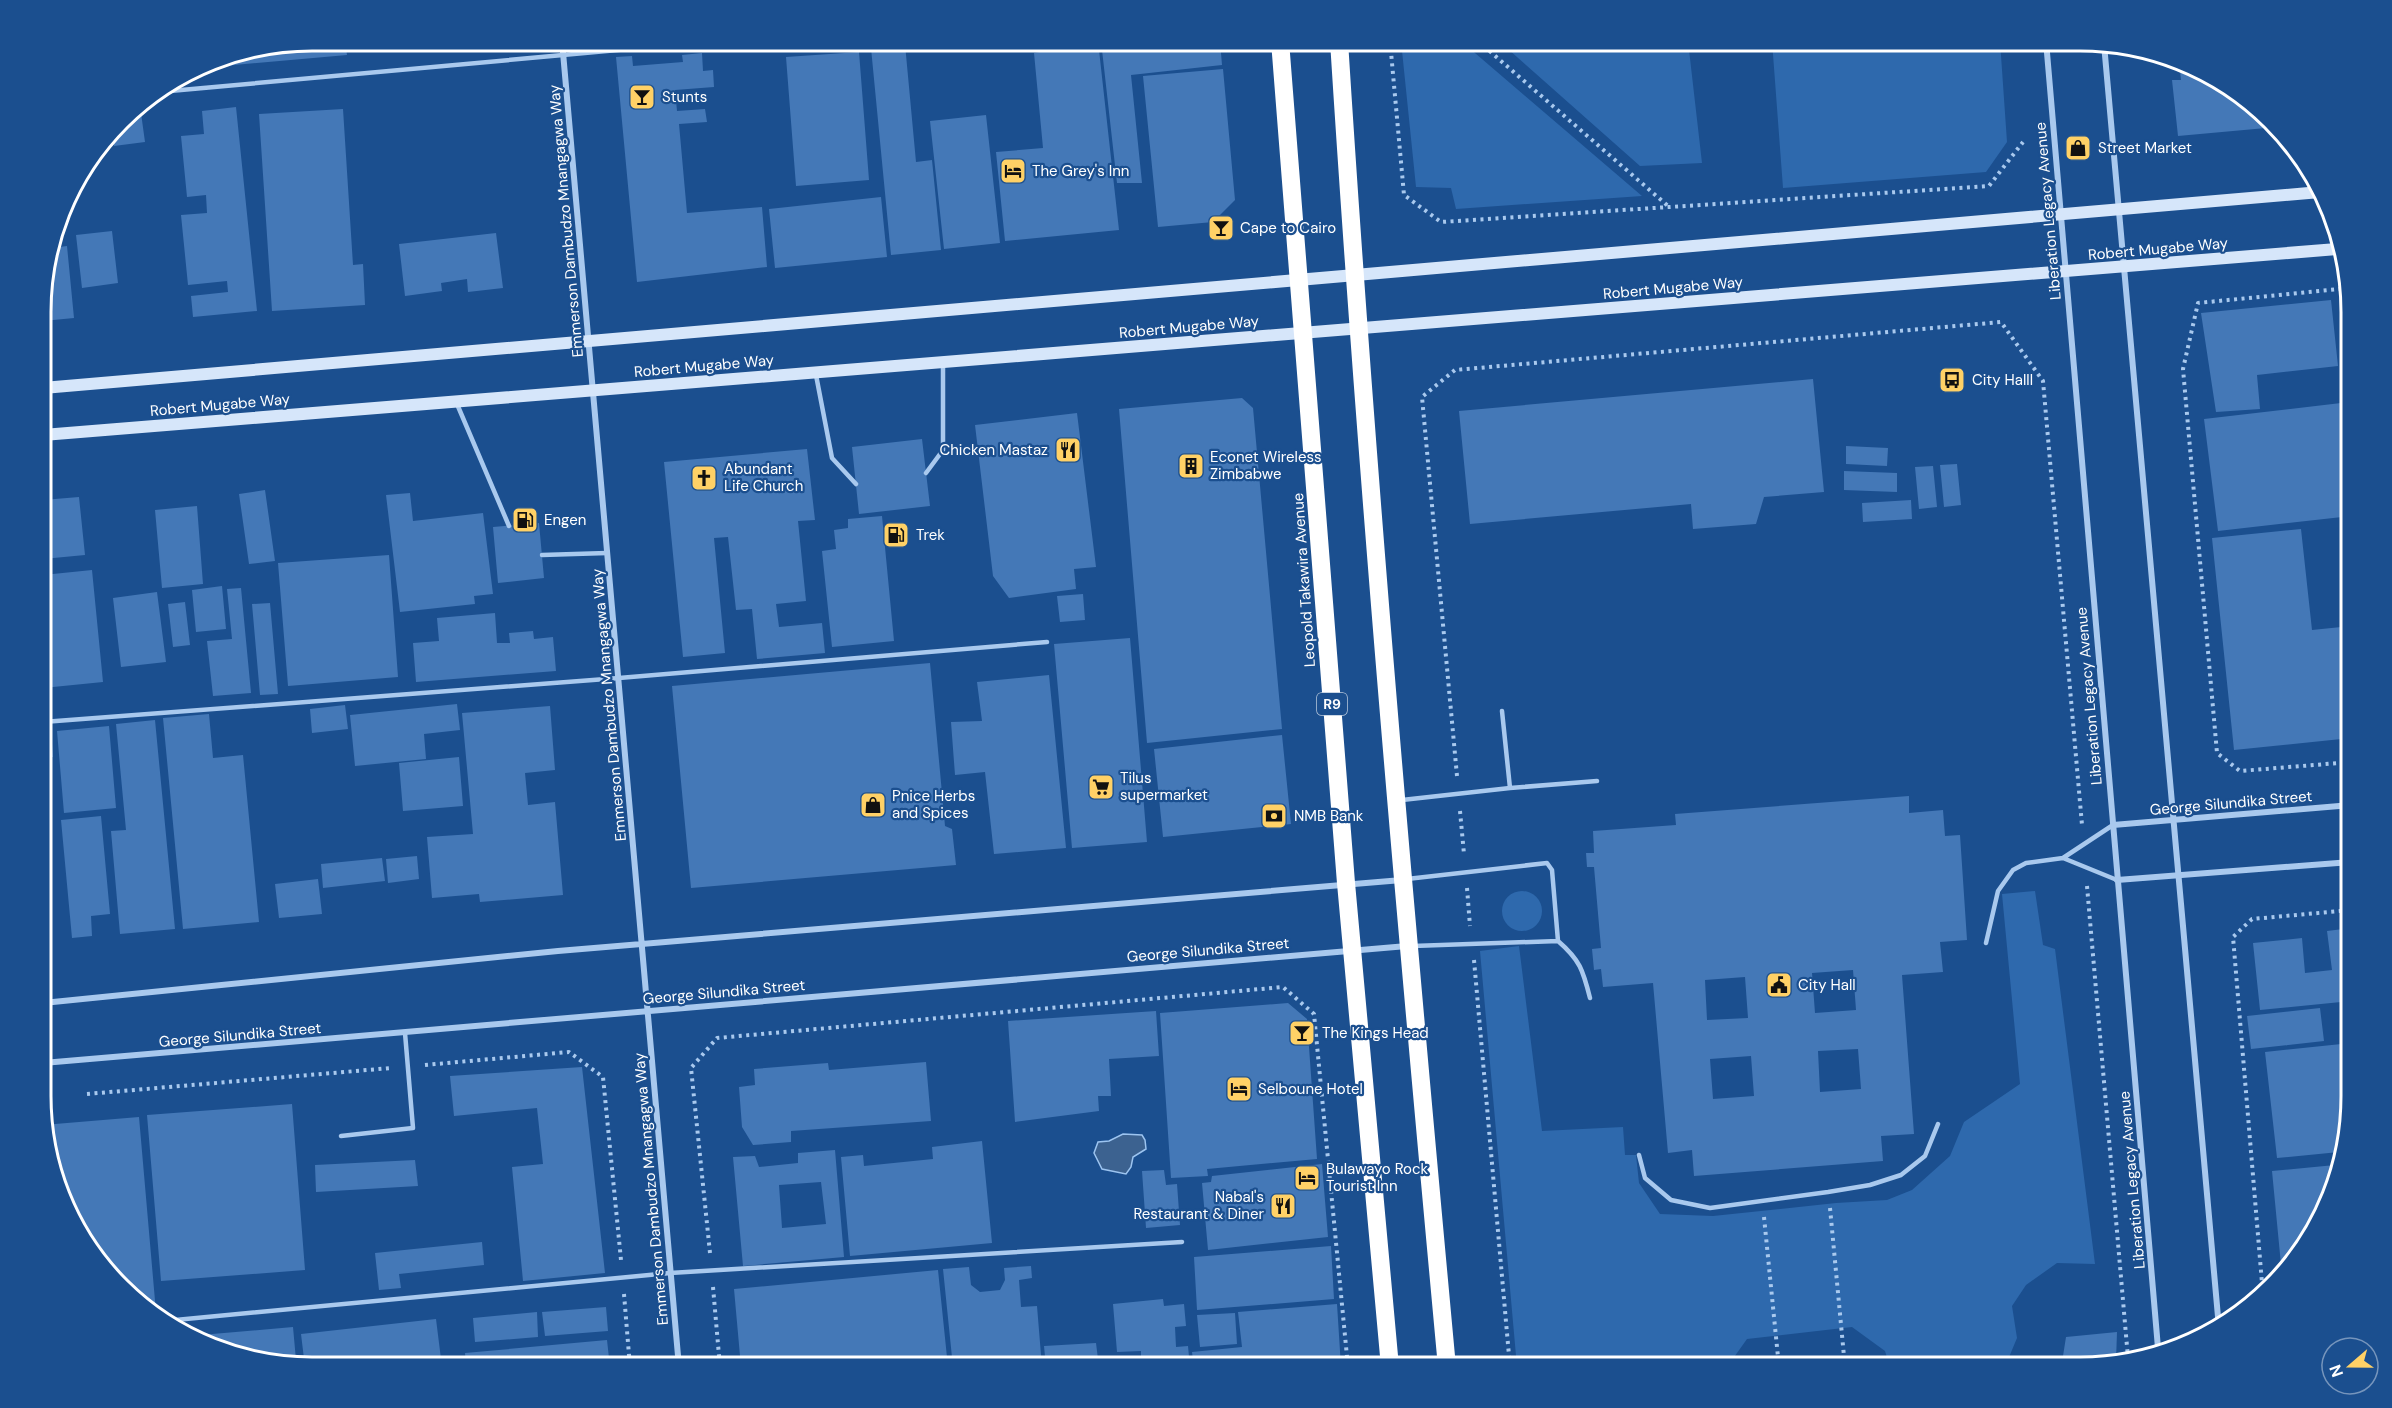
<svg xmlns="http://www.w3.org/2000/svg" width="2392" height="1408" font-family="'DM Sans',sans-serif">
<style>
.green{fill:#2e69ad}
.water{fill:#3c6290;stroke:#9cc4f0;stroke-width:1.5}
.building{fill:#4478b7;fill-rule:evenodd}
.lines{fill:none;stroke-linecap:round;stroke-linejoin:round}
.path{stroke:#a9c9ee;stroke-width:4;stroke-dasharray:3 4.5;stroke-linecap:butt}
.lane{stroke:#a9c9ee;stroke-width:4.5}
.street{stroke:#a9c9ee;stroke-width:6}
.secondary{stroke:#d6e6fa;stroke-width:12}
.highway{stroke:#fff;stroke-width:18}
.labels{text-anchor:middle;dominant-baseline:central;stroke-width:4.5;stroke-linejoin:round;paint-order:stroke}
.shield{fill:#1b4f8f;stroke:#bbcadd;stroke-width:1.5}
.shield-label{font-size:14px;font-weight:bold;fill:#fff}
.poi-label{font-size:15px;fill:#fff;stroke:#1b4f8f;text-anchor:start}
.street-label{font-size:15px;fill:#fff;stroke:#1b4f8f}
.rim{fill:none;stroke:#fff;stroke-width:3}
</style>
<rect width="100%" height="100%" fill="#1b4f8f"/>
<path class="green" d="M 1401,41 L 1461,41 L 1642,196 L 1456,209 L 1451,188 L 1416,187 Z
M 1499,41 L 1688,41 L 1702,163 L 1640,166 Z
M 1772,41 L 2000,41 L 2007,142 L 1986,172 L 1783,188 Z
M1502 911a20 20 0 1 1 40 0a20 20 0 1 1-40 0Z
M 2035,891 L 2043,945 L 2055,949 L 2095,1264 L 2057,1263 L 2026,1285 L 2012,1306 L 2017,1338 L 2007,1362 L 1958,1367 L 1890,1367 L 1885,1351 L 1852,1327 L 1747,1339 L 1727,1367 L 1517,1367 L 1480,951 L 1519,946 L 1542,1131 L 1623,1127 L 1625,1155 L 1636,1155 L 1639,1183 L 1660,1214 L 1713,1216 L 1836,1203 L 1887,1200 L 1912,1190 L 1950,1156 L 1964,1122 L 2020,1084 L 2002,894 Z"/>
<path class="water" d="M 1123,1134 L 1142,1135 L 1145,1140 L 1146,1149 L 1133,1157 L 1131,1167 L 1126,1174 L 1102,1169 L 1094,1153 L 1098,1142 L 1109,1141 Z"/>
<path class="building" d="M 312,40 L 345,41 L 347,55 L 212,67 L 211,60 Z
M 1098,41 L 1119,230 L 1005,241 L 996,152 L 1043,148 L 1034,53 Z
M 1101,41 L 1220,41 L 1222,65 L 1131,75 L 1142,183 L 1117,183 Z
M 905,44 L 916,162 L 932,160 L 941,250 L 891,255 L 871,48 Z
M 859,52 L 869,180 L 796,186 L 786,57 Z
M 702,53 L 703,71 L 713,70 L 714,87 L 675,90 L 677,111 L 705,109 L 707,122 L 679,124 L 687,213 L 762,207 L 767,267 L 637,282 L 616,57 L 632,56 L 633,66 L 683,62 L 682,55 Z
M 2179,62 L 2216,77 L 2272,120 L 2277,127 L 2178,136 L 2172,80 L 2181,80 Z
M 1223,69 L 1235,200 L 1213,222 L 1158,227 L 1143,76 Z
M 236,107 L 257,311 L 193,317 L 191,296 L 228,292 L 227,281 L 188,285 L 181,215 L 207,213 L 206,195 L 187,197 L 181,136 L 204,134 L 202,111 Z
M 343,109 L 353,265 L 363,264 L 365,305 L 272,311 L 259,114 Z
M 141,113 L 145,142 L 114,146 L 113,134 L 128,114 Z
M 986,115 L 1000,243 L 944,249 L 930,121 Z
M 881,197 L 887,257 L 775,268 L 769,209 Z
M 112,231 L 118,283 L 82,288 L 76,235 Z
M 496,233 L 503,288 L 468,292 L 467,279 L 441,283 L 442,291 L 405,296 L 399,244 Z
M 67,246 L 74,318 L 43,321 L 43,277 L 52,248 Z
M 2331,300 L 2338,366 L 2257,375 L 2260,409 L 2216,412 L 2201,313 Z
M 2346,301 L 2351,301 L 2351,344 L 2349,344 Z
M 1813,379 L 1824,492 L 1764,497 L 1756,524 L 1693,529 L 1691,504 L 1470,524 L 1459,411 Z
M 1242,398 L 1253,408 L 1282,729 L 1147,743 L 1119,409 Z
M 2341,403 L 2351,490 L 2351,516 L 2218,531 L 2204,419 Z
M 1077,413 L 1096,567 L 1074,569 L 1076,589 L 1009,598 L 993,576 L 975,425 Z
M 922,439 L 930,506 L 859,514 L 852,447 Z
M 1846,446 L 1888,448 L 1887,466 L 1846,464 Z
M 807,449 L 815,520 L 798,521 L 806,601 L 776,604 L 779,627 L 822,623 L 825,653 L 757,659 L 752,609 L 736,610 L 728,537 L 714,538 L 725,653 L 683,657 L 664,462 Z
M 1957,464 L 1961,505 L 1944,507 L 1940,465 Z
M 1933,466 L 1937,507 L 1919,509 L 1915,467 Z
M 1844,471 L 1897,473 L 1897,492 L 1844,490 Z
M 265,490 L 275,561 L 249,564 L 239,494 Z
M 410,493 L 413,521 L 483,513 L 493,594 L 474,596 L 475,604 L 400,612 L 386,495 Z
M 79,497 L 85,555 L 43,559 L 43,500 Z
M 1911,500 L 1912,519 L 1863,522 L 1862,503 Z
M 197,506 L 203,584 L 162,588 L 155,510 Z
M 882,516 L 894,641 L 832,647 L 822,551 L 836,549 L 834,530 L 848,528 L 848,519 Z
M 539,523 L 544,578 L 498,583 L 493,527 Z
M 2301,529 L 2312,630 L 2351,626 L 2351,738 L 2234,750 L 2212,538 Z
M 389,555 L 398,677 L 288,686 L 278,563 Z
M 92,570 L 103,682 L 43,688 L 43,575 Z
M 222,586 L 226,629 L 196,632 L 192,590 Z
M 241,588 L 251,693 L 213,696 L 207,641 L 232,639 L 227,589 Z
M 157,592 L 166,662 L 121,667 L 113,598 Z
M 1083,594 L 1085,620 L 1060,622 L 1057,596 Z
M 185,602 L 190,645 L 173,647 L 168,604 Z
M 270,603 L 278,694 L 260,695 L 252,604 Z
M 495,613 L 497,643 L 510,643 L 509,633 L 533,631 L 534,639 L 553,637 L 556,671 L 416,682 L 413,643 L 439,641 L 437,618 Z
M 1130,638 L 1147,842 L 1072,848 L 1054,644 Z
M 930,663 L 945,826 L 952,829 L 956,865 L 691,888 L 672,686 Z
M 1049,675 L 1066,848 L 994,854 L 985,772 L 955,775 L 951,722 L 982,721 L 977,682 Z
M 457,704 L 460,730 L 424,734 L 426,759 L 355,766 L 350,715 Z
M 345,705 L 348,729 L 312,733 L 310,709 Z
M 550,706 L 555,770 L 525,773 L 528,805 L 555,802 L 563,895 L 480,902 L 479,894 L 432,898 L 427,837 L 473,834 L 462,713 Z
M 209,714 L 213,758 L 243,755 L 259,922 L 183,929 L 163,718 Z
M 155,720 L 175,929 L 120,934 L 111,831 L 126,830 L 116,724 Z
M 109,726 L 116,808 L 64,813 L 57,731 Z
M 51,731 L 53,757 L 43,758 L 43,732 Z
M 1282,735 L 1291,824 L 1163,837 L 1154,749 Z
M 459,757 L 463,806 L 403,811 L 399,763 Z
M 1909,796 L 1909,813 L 1943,810 L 1945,836 L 1960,835 L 1967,940 L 1940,942 L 1943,972 L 1902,975 L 1914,1134 L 1881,1136 L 1883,1161 L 1694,1176 L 1692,1150 L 1668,1153 L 1653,983 L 1603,987 L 1601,969 L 1594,970 L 1592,949 L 1601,948 L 1594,867 L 1587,867 L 1586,853 L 1594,853 L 1593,831 L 1676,825 L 1675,814 ZM 1853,970 L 1856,1010 L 1815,1013 L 1812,973 ZM 1745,977 L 1748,1018 L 1707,1020 L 1705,980 ZM 1858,1049 L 1861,1089 L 1820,1092 L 1818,1051 ZM 1751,1056 L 1754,1096 L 1713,1099 L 1710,1059 Z
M 101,816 L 110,914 L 91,916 L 92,936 L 72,938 L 61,820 Z
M 417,856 L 419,879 L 388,883 L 386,859 Z
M 382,858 L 385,881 L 323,888 L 321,864 Z
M 318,879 L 322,914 L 279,918 L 275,884 Z
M 2351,928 L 2351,1001 L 2260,1010 L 2253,943 L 2302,938 L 2305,973 L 2332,970 L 2327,931 Z
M 1288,1003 L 1307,1019 L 1317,1159 L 1207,1169 L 1208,1176 L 1171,1178 L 1160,1013 Z
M 2320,1008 L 2324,1041 L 2251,1049 L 2247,1016 Z
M 1156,1011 L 1159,1056 L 1109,1059 L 1111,1096 L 1098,1096 L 1099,1111 L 1015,1122 L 1008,1021 Z
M 2351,1043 L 2351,1113 L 2339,1152 L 2277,1158 L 2265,1052 Z
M 926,1062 L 931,1121 L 791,1131 L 791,1142 L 753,1145 L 742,1127 L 739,1087 L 755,1085 L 754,1069 L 828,1063 L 829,1070 Z
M 582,1067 L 605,1273 L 523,1281 L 512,1167 L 543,1164 L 537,1108 L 454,1116 L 450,1076 Z
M 292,1104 L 305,1270 L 161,1281 L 147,1115 Z
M 139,1117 L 156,1312 L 86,1246 L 43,1131 L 43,1125 Z
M 982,1141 L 992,1243 L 850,1256 L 841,1157 L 863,1155 L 864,1166 L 933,1159 L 932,1147 Z
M 835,1150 L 844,1257 L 743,1266 L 733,1157 L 755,1156 L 759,1167 L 798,1163 L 798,1153 ZM 821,1182 L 826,1224 L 782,1228 L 779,1185 Z
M 415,1160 L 418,1186 L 316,1192 L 315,1165 Z
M 1322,1164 L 1328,1237 L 1208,1250 L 1202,1183 L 1211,1182 L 1212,1176 Z
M 2335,1165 L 2315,1232 L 2282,1275 L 2272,1171 Z
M 1164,1170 L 1166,1185 L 1177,1184 L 1180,1225 L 1146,1228 L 1142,1171 Z
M 482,1242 L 484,1265 L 399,1274 L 401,1288 L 379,1290 L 375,1253 Z
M 1331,1246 L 1334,1299 L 1197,1310 L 1194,1257 Z
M 1031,1266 L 1032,1278 L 1019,1280 L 1021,1307 L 1037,1306 L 1042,1367 L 953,1367 L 943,1269 L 969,1267 L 971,1285 L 980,1292 L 1000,1290 L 1005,1280 L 1004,1268 Z
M 938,1270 L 948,1367 L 741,1367 L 734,1289 Z
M 1163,1299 L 1164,1306 L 1184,1304 L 1186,1326 L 1175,1327 L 1176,1347 L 1188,1346 L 1190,1367 L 1116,1367 L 1116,1359 L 1141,1357 L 1141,1351 L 1117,1352 L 1113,1304 Z
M 1337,1304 L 1341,1367 L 1194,1367 L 1192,1352 L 1242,1347 L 1238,1312 Z
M 606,1307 L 608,1331 L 545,1336 L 542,1312 Z
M 537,1312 L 538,1337 L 475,1342 L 473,1318 Z
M 1235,1313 L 1237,1344 L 1200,1347 L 1197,1315 Z
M 436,1319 L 442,1367 L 305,1367 L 301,1334 Z
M 293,1327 L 296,1360 L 270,1362 L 242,1358 L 189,1336 Z
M 2117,1332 L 2116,1361 L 2097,1367 L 2021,1367 L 2020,1361 L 2063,1356 L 2066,1337 Z
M 607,1340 L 610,1367 L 466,1367 L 465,1353 Z
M 1096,1343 L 1099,1367 L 1046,1367 L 1044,1346 Z"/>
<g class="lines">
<path class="path" d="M 1390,41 L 1404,195 L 1441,222 L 1989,186 L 2023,142
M 1478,41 L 1668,206
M 2349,288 L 2198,303 L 2183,369 L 2217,753 L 2240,771 L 2351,762
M 1457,776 L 1422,397 L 1455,370 L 2001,322 L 2043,381 L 2082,825
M 1460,811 L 1464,854
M 2087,886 L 2128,1358
M 1467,888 L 1470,926
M 1474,960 L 1510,1367
M 425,1065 L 569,1052 L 603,1077 L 621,1260
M 87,1094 L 391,1068
M 1830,1208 L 1845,1367
M 1764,1217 L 1779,1367
M 710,1253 L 691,1068 L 717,1038 L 1283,987 L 1314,1014 L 1348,1367
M 713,1287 L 720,1367
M 624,1294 L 630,1367
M 2263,1295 L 2233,937 L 2252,919 L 2351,910"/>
<path class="lane" d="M 159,92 L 717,41
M 816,375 L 832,458 L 856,484
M 457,404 L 509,526
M 926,473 L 943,450 L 943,365
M 542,555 L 607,553
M 1502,711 L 1510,788 L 1597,781
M 43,722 L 619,678 L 1047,642
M 1402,800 L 1510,788
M 2063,858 L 2117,880
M 1407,879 L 1547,863 L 1552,870 L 1558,941
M 1986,943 L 1998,891 L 2013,870 L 2026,863 L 2063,858 L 2113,825
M 1413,946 L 1558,941 C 1580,960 1583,970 1590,998
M 341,1136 L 413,1128 L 405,1033
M 1639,1155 L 1645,1178 L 1671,1200 L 1710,1208 L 1828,1192 L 1870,1185 L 1901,1175 L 1925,1156 L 1938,1124
M 165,1321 L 670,1273 L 1182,1242"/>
<path class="street" d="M 562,41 L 679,1367
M 2046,41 L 2158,1348
M 2104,44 L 2219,1328
M 2113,825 L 2351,805
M 2117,880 L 2351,862
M 43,1003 L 558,951 L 1402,880
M 43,1063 L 1407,946"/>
<path class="secondary" d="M 43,388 L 2320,192
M 43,435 L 2337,249"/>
<path class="highway" d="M 1280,41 L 1346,883 L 1390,1367
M 1339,41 C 1367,483 1406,925 1447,1367"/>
</g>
<defs>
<g id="bar-square" transform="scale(1.35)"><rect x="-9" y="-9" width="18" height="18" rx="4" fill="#ffd166" stroke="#1b4f8f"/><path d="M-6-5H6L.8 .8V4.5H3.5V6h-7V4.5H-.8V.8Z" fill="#111"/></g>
<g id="shop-square" transform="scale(1.35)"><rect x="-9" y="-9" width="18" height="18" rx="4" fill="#ffd166" stroke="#1b4f8f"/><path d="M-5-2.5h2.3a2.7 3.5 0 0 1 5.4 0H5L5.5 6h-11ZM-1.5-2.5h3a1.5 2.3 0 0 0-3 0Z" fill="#111"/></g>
<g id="hotel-square" transform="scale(1.35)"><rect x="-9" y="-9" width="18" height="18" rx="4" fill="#ffd166" stroke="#1b4f8f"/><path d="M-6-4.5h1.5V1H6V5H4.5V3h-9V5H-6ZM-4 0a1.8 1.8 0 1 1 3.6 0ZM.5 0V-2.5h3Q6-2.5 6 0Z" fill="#111"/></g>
<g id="bus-square" transform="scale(1.35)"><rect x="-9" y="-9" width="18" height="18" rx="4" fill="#ffd166" stroke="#1b4f8f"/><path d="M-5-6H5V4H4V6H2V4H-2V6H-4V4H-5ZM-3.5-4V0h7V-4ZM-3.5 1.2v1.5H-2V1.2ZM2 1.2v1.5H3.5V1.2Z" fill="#111"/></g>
<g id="restaurant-square" transform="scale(1.35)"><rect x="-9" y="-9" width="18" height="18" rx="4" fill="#ffd166" stroke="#1b4f8f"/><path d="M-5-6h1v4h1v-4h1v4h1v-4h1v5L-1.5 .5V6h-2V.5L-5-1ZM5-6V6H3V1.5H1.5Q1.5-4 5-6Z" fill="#111"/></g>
<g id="building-square" transform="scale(1.35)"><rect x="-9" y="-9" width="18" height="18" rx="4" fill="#ffd166" stroke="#1b4f8f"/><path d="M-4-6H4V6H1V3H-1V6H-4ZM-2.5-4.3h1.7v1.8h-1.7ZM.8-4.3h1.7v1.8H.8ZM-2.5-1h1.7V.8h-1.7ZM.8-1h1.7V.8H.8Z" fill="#111"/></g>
<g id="church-square" transform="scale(1.35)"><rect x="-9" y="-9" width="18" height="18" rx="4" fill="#ffd166" stroke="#1b4f8f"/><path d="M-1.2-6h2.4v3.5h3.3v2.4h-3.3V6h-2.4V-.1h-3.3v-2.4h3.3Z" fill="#111"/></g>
<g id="fuel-square" transform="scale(1.35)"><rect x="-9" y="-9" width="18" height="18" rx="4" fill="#ffd166" stroke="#1b4f8f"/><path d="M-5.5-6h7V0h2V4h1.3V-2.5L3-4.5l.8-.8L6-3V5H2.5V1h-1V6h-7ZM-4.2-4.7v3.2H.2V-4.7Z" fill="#111"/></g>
<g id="supermarket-square" transform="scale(1.35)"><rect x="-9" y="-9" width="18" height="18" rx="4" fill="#ffd166" stroke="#1b4f8f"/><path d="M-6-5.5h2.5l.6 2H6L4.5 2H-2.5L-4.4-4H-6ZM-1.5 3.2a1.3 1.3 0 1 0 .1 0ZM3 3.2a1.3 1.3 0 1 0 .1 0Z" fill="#111"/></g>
<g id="bank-square" transform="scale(1.35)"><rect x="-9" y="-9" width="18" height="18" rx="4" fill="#ffd166" stroke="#1b4f8f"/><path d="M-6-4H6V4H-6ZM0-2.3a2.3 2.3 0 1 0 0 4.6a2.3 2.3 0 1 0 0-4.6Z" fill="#111"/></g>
<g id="civic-square" transform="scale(1.35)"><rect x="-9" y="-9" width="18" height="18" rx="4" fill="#ffd166" stroke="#1b4f8f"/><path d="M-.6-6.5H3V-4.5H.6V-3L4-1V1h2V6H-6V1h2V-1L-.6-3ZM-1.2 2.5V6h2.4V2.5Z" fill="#111"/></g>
</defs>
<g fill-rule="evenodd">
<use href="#bar-square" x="642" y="97"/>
<use href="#shop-square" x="2078" y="148"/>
<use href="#hotel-square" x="1013" y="171"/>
<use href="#bar-square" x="1221" y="228"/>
<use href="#bus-square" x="1952" y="380"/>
<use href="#restaurant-square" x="1068" y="450"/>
<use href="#building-square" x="1191" y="466"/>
<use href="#church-square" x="704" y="478"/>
<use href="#fuel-square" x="525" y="520"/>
<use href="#fuel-square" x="896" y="535"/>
<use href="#supermarket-square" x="1101" y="787"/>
<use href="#shop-square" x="873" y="805"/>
<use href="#bank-square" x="1274" y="816"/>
<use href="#civic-square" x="1779" y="985"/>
<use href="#bar-square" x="1302" y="1033"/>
<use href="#hotel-square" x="1239" y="1089"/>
<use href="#hotel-square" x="1307" y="1178"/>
<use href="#restaurant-square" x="1283" y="1206"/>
</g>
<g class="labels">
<rect class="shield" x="1317" y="693" width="30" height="22" rx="4.5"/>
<g class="shield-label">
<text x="1332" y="704">R9</text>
</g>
<g class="poi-label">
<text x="662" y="97">Stunts</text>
<text x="2098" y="148">Street Market</text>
<text x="1032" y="171">The Grey's Inn</text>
<text x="1240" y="228">Cape to Cairo</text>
<text x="1972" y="380">City Halll</text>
<text x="1048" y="450" text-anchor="end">Chicken Mastaz</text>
<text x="1210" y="457">Econet Wireless<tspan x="1210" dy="17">Zimbabwe</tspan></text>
<text x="724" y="469">Abundant<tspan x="724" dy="17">Life Church</tspan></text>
<text x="544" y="520">Engen</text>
<text x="916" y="535">Trek</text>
<text x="1120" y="778">Tilus<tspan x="1120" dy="17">supermarket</tspan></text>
<text x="892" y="796">Pnice Herbs<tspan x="892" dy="17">and Spices</tspan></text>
<text x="1294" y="816">NMB Bank</text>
<text x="1798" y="985">City Hall</text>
<text x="1322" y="1033">The Kings Head</text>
<text x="1258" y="1089">Selboune Hotel</text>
<text x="1326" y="1169">Bulawayo Rock<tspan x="1326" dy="17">Tourist Inn</tspan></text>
<text x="1264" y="1197" text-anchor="end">Nabal's<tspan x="1264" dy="17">Restaurant &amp; Diner</tspan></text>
</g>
<g class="street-label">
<text transform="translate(2048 211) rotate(-95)">Liberation Legacy Avenue</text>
<text transform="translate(566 221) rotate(-95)">Emmerson Dambudzo Mnangagwa Way</text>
<text transform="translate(2158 249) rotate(-5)">Robert Mugabe Way</text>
<text transform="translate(1673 288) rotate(-5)">Robert Mugabe Way</text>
<text transform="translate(1189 327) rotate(-5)">Robert Mugabe Way</text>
<text transform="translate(704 366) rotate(-5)">Robert Mugabe Way</text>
<text transform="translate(220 405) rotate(-5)">Robert Mugabe Way</text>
<text transform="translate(1304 580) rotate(-94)">Leopold Takawira Avenue</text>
<text transform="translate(2089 696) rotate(-95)">Liberation Legacy Avenue</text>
<text transform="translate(609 705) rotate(-95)">Emmerson Dambudzo Mnangagwa Way</text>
<text transform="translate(2231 803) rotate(-5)">George Silundika Street</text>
<text transform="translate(1208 950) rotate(-5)">George Silundika Street</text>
<text transform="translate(724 992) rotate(-5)">George Silundika Street</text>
<text transform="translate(240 1035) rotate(-5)">George Silundika Street</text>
<text transform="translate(2132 1180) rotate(-95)">Liberation Legacy Avenue</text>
<text transform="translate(651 1189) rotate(-95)">Emmerson Dambudzo Mnangagwa Way</text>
</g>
</g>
<path d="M0 0H2392V1408H0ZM312 51H2080A261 261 0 0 1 2341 312V1096A261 261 0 0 1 2080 1357H312A261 261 0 0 1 51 1096V312A261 261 0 0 1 312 51Z" fill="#1b4f8f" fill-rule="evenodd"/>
<path class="rim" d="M312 51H2080A261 261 0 0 1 2341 312V1096A261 261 0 0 1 2080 1357H312A261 261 0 0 1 51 1096V312A261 261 0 0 1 312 51Z"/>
<g transform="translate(2350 1366) rotate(250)"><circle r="28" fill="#1b4f8f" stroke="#7695bc" stroke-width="1.5"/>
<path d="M0-4.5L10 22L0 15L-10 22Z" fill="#ffd166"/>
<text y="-9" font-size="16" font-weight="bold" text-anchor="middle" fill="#ffffff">N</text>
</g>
</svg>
